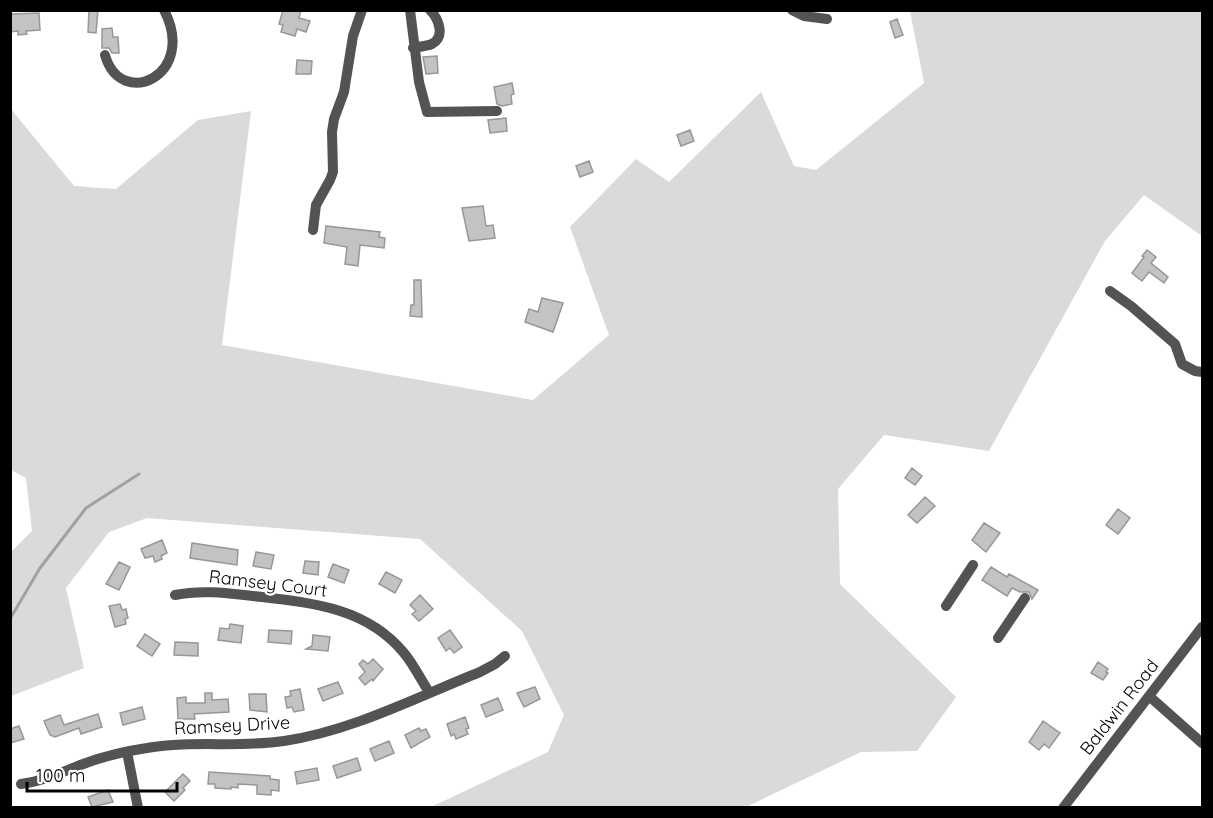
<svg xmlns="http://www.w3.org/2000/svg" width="1213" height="818" font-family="Quicksand,sans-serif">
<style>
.green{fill:#dadada}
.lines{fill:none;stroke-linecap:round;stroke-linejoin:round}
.stream{stroke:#a1a1a1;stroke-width:3}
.building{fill:#c3c3c3;stroke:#979797;stroke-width:1.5}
.minor{stroke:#535353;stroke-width:10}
.labels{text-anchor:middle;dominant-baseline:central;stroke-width:4.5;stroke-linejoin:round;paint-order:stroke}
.street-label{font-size:18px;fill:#000;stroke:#fff}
</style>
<rect width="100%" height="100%" fill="#fff"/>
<path class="green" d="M 910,11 L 1202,11 L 1202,236 L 1144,195 L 1105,241 L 989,451 L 884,435 L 838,489 L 840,584 L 956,697 L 917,751 L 861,752 L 746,807 L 431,807 L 548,752 L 564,715 L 522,631 L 420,539 L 147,518 L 109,532 L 66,588 L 84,668 L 11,696 L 11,552 L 32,531 L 26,478 L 11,470 L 11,109 L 74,186 L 116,189 L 198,120 L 251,111 L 222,345 L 533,400 L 609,335 L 570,227 L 636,159 L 669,182 L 761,92 L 794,166 L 816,170 L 924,83 Z"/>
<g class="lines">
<path class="stream" d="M 10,619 L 40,568 L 86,508 L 139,474"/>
</g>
<path class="building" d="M 89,10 L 98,10 L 96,33 L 88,32 Z
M 283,10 L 301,10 L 299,18 L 310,21 L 306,32 L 297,29 L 295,36 L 281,32 L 283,25 L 279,24 Z
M 39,13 L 40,30 L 26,31 L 27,34 L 18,35 L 18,31 L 10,32 L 10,14 Z
M 897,19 L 903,35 L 895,38 L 890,22 Z
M 112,28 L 113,37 L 118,37 L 119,53 L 112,53 L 109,48 L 102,48 L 102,29 Z
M 437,56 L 438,73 L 426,74 L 423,57 Z
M 297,60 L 312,61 L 311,74 L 296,74 Z
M 512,83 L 514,94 L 511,95 L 512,104 L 502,106 L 497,104 L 494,87 Z
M 506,118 L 507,131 L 490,133 L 488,120 Z
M 690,130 L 694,141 L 681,146 L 677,135 Z
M 589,161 L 593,172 L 580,177 L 576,166 Z
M 483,206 L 486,226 L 493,225 L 495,238 L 469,241 L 462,208 Z
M 326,226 L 380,232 L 379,237 L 385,238 L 384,248 L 360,245 L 358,266 L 345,264 L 347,247 L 324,243 Z
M 1147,250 L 1156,257 L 1151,263 L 1168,277 L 1164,283 L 1149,272 L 1142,281 L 1132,273 L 1144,257 L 1142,256 Z
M 414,280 L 421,280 L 422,317 L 410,316 L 411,305 L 414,305 Z
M 542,298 L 563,303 L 553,332 L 525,322 L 529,309 L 538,312 Z
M 912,468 L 922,476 L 915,485 L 905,478 Z
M 925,497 L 935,506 L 917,523 L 908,515 Z
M 1118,509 L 1130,518 L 1118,534 L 1106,525 Z
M 984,523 L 1000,533 L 986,552 L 972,540 Z
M 162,540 L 167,553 L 161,556 L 162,559 L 155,562 L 153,556 L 145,558 L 141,549 Z
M 192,543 L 238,550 L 237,565 L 190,558 Z
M 256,552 L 274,555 L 271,569 L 253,566 Z
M 305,561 L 319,562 L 318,575 L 303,573 Z
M 119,562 L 130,567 L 119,590 L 106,584 Z
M 333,564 L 349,570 L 344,583 L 328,577 Z
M 991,567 L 1007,577 L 1009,574 L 1038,590 L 1032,599 L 1029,592 L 1020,592 L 1012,588 L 1007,596 L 982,580 Z
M 386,572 L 402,580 L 395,593 L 379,584 Z
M 420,595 L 433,609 L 419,621 L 412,614 L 416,611 L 410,605 Z
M 120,604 L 122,610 L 126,609 L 128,618 L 125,619 L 126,624 L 115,627 L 109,606 Z
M 230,624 L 243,626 L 241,643 L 218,640 L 220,628 L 229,629 Z
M 269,630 L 292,631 L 291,644 L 268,642 Z
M 450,630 L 462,647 L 454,653 L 450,648 L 446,651 L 438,638 Z
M 145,634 L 160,644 L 152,656 L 137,646 Z
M 313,635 L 330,637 L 328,651 L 306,649 L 312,646 Z
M 175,642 L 198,643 L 198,656 L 174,655 Z
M 373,659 L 383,669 L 373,681 L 372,679 L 365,685 L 359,678 L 365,672 L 359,664 L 363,660 L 368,664 Z
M 1098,662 L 1108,669 L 1106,672 L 1108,673 L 1103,680 L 1091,673 Z
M 338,682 L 343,693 L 323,701 L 318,689 Z
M 535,687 L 540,699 L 524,707 L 517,693 Z
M 300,689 L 304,710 L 294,712 L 292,707 L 287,708 L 285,697 L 291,696 L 290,691 Z
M 205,693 L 212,693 L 212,700 L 228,699 L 229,712 L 194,714 L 195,719 L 178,719 L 177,698 L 186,697 L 186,703 L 205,703 Z
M 249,694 L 266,694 L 267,712 L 250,710 Z
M 498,698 L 503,710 L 486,717 L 481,705 Z
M 142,707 L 145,719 L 123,725 L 120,713 Z
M 98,714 L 102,727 L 81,734 L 79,728 L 55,737 L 50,735 L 44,721 L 60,715 L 64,725 Z
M 465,717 L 469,728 L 466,729 L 468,734 L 456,739 L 454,734 L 451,736 L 447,724 Z
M 1043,721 L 1060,733 L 1049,748 L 1044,744 L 1039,750 L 1029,742 Z
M 19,726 L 24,739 L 10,743 L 10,729 Z
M 419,728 L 421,731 L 426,729 L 430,737 L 411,748 L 405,735 Z
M 389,741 L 394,753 L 375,761 L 370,749 Z
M 357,758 L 361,770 L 337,778 L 333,766 Z
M 317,768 L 319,780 L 297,784 L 295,772 Z
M 209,772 L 270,776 L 270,779 L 279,780 L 279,791 L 271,790 L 271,795 L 257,794 L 257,785 L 238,784 L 238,788 L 231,787 L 231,789 L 215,788 L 215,784 L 208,784 Z
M 183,774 L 190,781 L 183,788 L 185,790 L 174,801 L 165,792 Z
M 108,790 L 113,802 L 92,807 L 88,797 Z"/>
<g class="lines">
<path class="minor" d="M 410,10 L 419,82 L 427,112 L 497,111
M 792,10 L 804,16 L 827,19
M 413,48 C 419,47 427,46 432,44 C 446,36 438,18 430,10
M 105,55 C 121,111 198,75 164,10
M 313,230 L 316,205 L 330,180 L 333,172 L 332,132 L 334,119 L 344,92 L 353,36 L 362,10
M 1110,291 L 1131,306 L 1175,344 L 1182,364 L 1195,371 L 1202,372
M 175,595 C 204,589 233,594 262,597 C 315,603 368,609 404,653 C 414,665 421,680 429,692
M 946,606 L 973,565
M 998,638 L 1025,598
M 1149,696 L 1202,743
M 127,752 L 138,808
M 21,784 C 44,781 64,771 86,763 C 105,756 127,751 147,748 C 193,740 238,748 284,741 C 352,731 417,697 480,672 L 495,664 L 505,656
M 1063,808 L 1202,627"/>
</g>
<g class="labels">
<g class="street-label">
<text transform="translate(268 583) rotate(7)">Ramsey Court</text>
<text transform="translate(1119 707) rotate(-52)">Baldwin Road</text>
<text transform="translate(232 725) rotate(-3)">Ramsey Drive</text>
</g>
</g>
<rect width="1213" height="818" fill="none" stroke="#000000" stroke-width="24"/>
<path d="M27 782v9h150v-9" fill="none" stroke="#000000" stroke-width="3"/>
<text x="36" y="782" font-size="18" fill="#000000" stroke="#ffffff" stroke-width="4.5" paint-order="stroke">100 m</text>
</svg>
